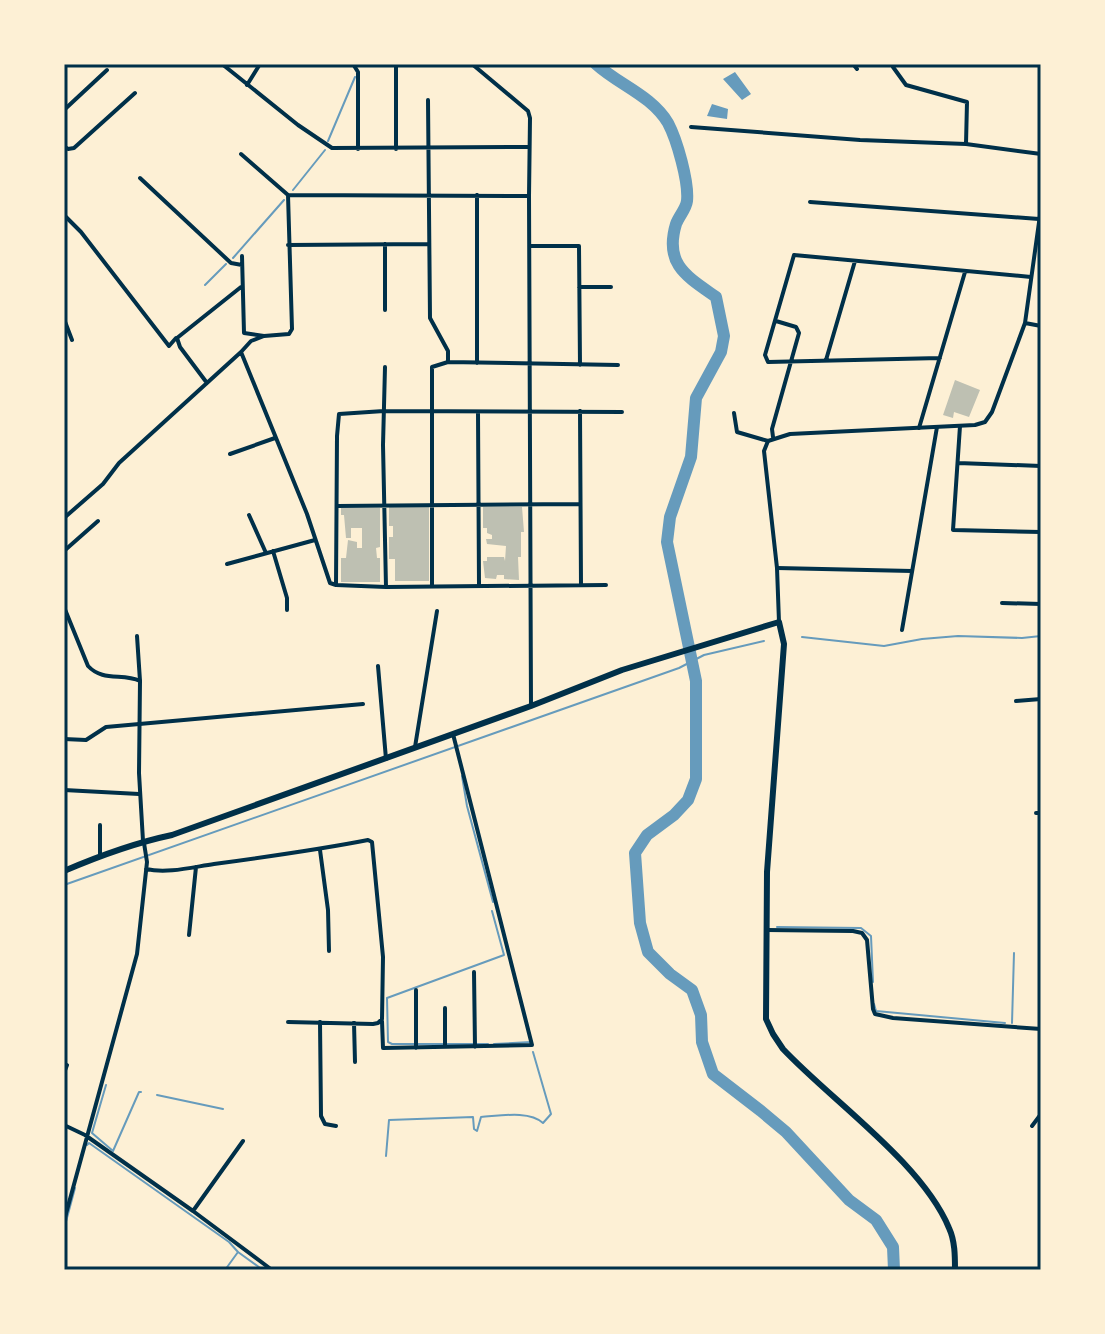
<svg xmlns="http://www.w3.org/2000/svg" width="1105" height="1334" font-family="Jost,sans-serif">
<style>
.water{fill:#669bbc}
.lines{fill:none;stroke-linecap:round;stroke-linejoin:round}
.stream{stroke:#669bbc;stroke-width:2}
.river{stroke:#669bbc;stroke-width:12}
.building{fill:#bec0b2}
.minor{stroke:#003049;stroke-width:4}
.tertiary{stroke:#003049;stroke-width:4}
.primary{stroke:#003049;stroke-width:6}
.neatline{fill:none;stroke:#003049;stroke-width:3}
</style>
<rect width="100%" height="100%" fill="#fdf0d5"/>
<path class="water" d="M 735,72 L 751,94 L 742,100 L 723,79 Z
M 712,104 L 728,109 L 727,119 L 707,116 Z"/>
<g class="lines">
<path class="stream" d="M 328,141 L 355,77
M 293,190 L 325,150
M 233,258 L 284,200
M 205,285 L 226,264
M 802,637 L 884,646 L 922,639 L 958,636 L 1022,638 L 1041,636
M 462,776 L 467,806 L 493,902
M 64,885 L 679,668 L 704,655 L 764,641
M 777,927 L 861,928 L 871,936 L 873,982
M 874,1004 L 876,1011 L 1005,1023
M 1012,1023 L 1014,953
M 488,1044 L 392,1044 L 388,1042 L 387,998 L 504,955 L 492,911
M 494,1044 L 531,1042
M 106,1085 L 92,1133 L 113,1151 L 139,1092 L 141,1092
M 157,1095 L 223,1109
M 87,1145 L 89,1143 L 229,1242 L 238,1252
M 386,1156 L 389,1120 L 473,1117 L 474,1129 L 477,1131 L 481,1117 C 499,1116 529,1110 543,1123 L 551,1114 L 533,1052
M 64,1229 L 75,1188
M 225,1270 L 238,1252 L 263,1270"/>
<path class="river" d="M 596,64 C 619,85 651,95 668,123 C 677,140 689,182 687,201 C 686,209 679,216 676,224 C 664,264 686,276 716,297 L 724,336 L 721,352 L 696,398 L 691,457 L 670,517 L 667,542 L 696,681 L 696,779 L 688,800 L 674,815 L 647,835 L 635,853 L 640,923 L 648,952 L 670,974 L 692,990 L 701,1015 L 702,1042 L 713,1074 L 761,1111 L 786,1132 L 849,1200 L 876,1220 L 893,1247 L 894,1270"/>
</g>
<path class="building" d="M 955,380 L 980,390 L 969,417 L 954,412 L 953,418 L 943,415 Z
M 389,507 L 429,507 L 429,581 L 395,581 L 395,559 L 389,559 L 389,537 L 393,537 L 393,526 L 389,526 Z
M 483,507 L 522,507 L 524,532 L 521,532 L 521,557 L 518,557 L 519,580 L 504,579 L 504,575 L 497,575 L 496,579 L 485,578 L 483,561 L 487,561 L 487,557 L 504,557 L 505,561 L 506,546 L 487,544 L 486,539 L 492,539 L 492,535 L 487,533 L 487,528 L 483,528 Z
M 341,508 L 380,508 L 380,547 L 376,548 L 377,558 L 380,558 L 380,582 L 341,582 L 341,558 L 346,558 L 348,540 L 357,542 L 357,548 L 362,548 L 362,528 L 351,528 L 351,538 L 346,538 L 344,515 L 341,515 Z"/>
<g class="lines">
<path class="minor" d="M 222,64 L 298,125 L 332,148 L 529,147
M 353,64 L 358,72 L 358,149
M 396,64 L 396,149
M 472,64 L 528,111 L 530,118 L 529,196
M 853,64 L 857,69
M 893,67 L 906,85 L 967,102 L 966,144
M 247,85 L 260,64
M 428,100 L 430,318 L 448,351 L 448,362
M 64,110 L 107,70
M 691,127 L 860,140 L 966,144 L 1041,154
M 64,146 L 68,149 L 74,148 L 135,93
M 241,154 L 288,195
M 140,178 L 231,263 L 242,265
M 288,195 L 529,196 L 531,706
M 477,195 L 477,363
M 810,202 L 1039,219
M 64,215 L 81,232 L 169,346 L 176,338
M 385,244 L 385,310
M 288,245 L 429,244
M 531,246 L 579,246 L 580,365
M 242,256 L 244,333 L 264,336 L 289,334 L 292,329 L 288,195
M 579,287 L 611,287
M 64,319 L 72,340
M 264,336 L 251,341 L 241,352 L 307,514 L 330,583 L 336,585
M 940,358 L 768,362 L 765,355 L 794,255 L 1031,277
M 826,360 L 855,261
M 385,367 L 383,445 L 386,587
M 207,383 L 180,347 L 177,338 L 241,287
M 580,411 L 581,585
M 478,412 L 479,585
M 734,413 L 737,432 L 768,441
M 960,426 L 953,530 L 1041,532
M 919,428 L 965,272
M 773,437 L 772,429 L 799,333 L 796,327 L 776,321
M 230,454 L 275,438
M 958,463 L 1041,466
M 337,506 L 580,504
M 249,515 L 266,553
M 64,518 L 103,484 L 119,463 L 241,352
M 64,551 L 98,521
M 273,551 L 287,598 L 287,610
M 227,564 L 315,540
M 777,568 L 912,571
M 336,585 L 337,436 L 339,414 L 384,411 L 622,412
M 336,585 L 386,587 L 606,585
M 432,586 L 432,367 L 448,362 L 618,365
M 1002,603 L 1041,604
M 902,630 L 937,427
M 137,636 L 140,681
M 378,666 L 386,759
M 1016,701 L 1041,699
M 64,739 L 86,740 L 106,727 L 363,704
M 415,747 L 437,611
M 64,790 L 139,794
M 1036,813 L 1041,813
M 100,825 L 100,855
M 320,850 L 328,910 L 329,951
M 146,869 C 167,874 193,867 214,864 C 266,857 317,850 368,840 L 372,842 L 383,957 L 382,1019 L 378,1023 L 373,1024 L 288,1022
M 767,930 L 853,931 L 862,933 L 867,940 L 873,1009 L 875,1014 L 893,1018 L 1041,1029
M 189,935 L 196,867
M 474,972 L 475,1047
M 445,1008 L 445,1047
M 382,1021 L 383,1048 L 532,1045 L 453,734
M 320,1022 L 321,1116 L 325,1124 L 336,1126
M 354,1023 L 355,1062
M 416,1048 L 416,990
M 64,1073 L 67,1065
M 64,1125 L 85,1135 L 193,1211 L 272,1270
M 1032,1126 L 1041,1114
M 193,1211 L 243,1141
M 64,1221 L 137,954 L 147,862 L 144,843"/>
<path class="tertiary" d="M 1025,323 L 1041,326
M 64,607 L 88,666 C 103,682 122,673 140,681 L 139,773 L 143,841
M 779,622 L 777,568 L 764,451 L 768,441 L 790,434 L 975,425 L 985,422 L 992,412 L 1025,323 L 1041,208"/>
<path class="primary" d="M 64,871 C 99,856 134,843 172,835 L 531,706 L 622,670 L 779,622 L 784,644 L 767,872 L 766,1019 L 773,1034 L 783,1049 C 832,1101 922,1163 949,1228 C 955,1241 955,1256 955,1270"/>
</g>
<rect width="1105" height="1334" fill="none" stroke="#fdf0d5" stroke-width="132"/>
<rect x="66" y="66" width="973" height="1202" class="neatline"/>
</svg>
